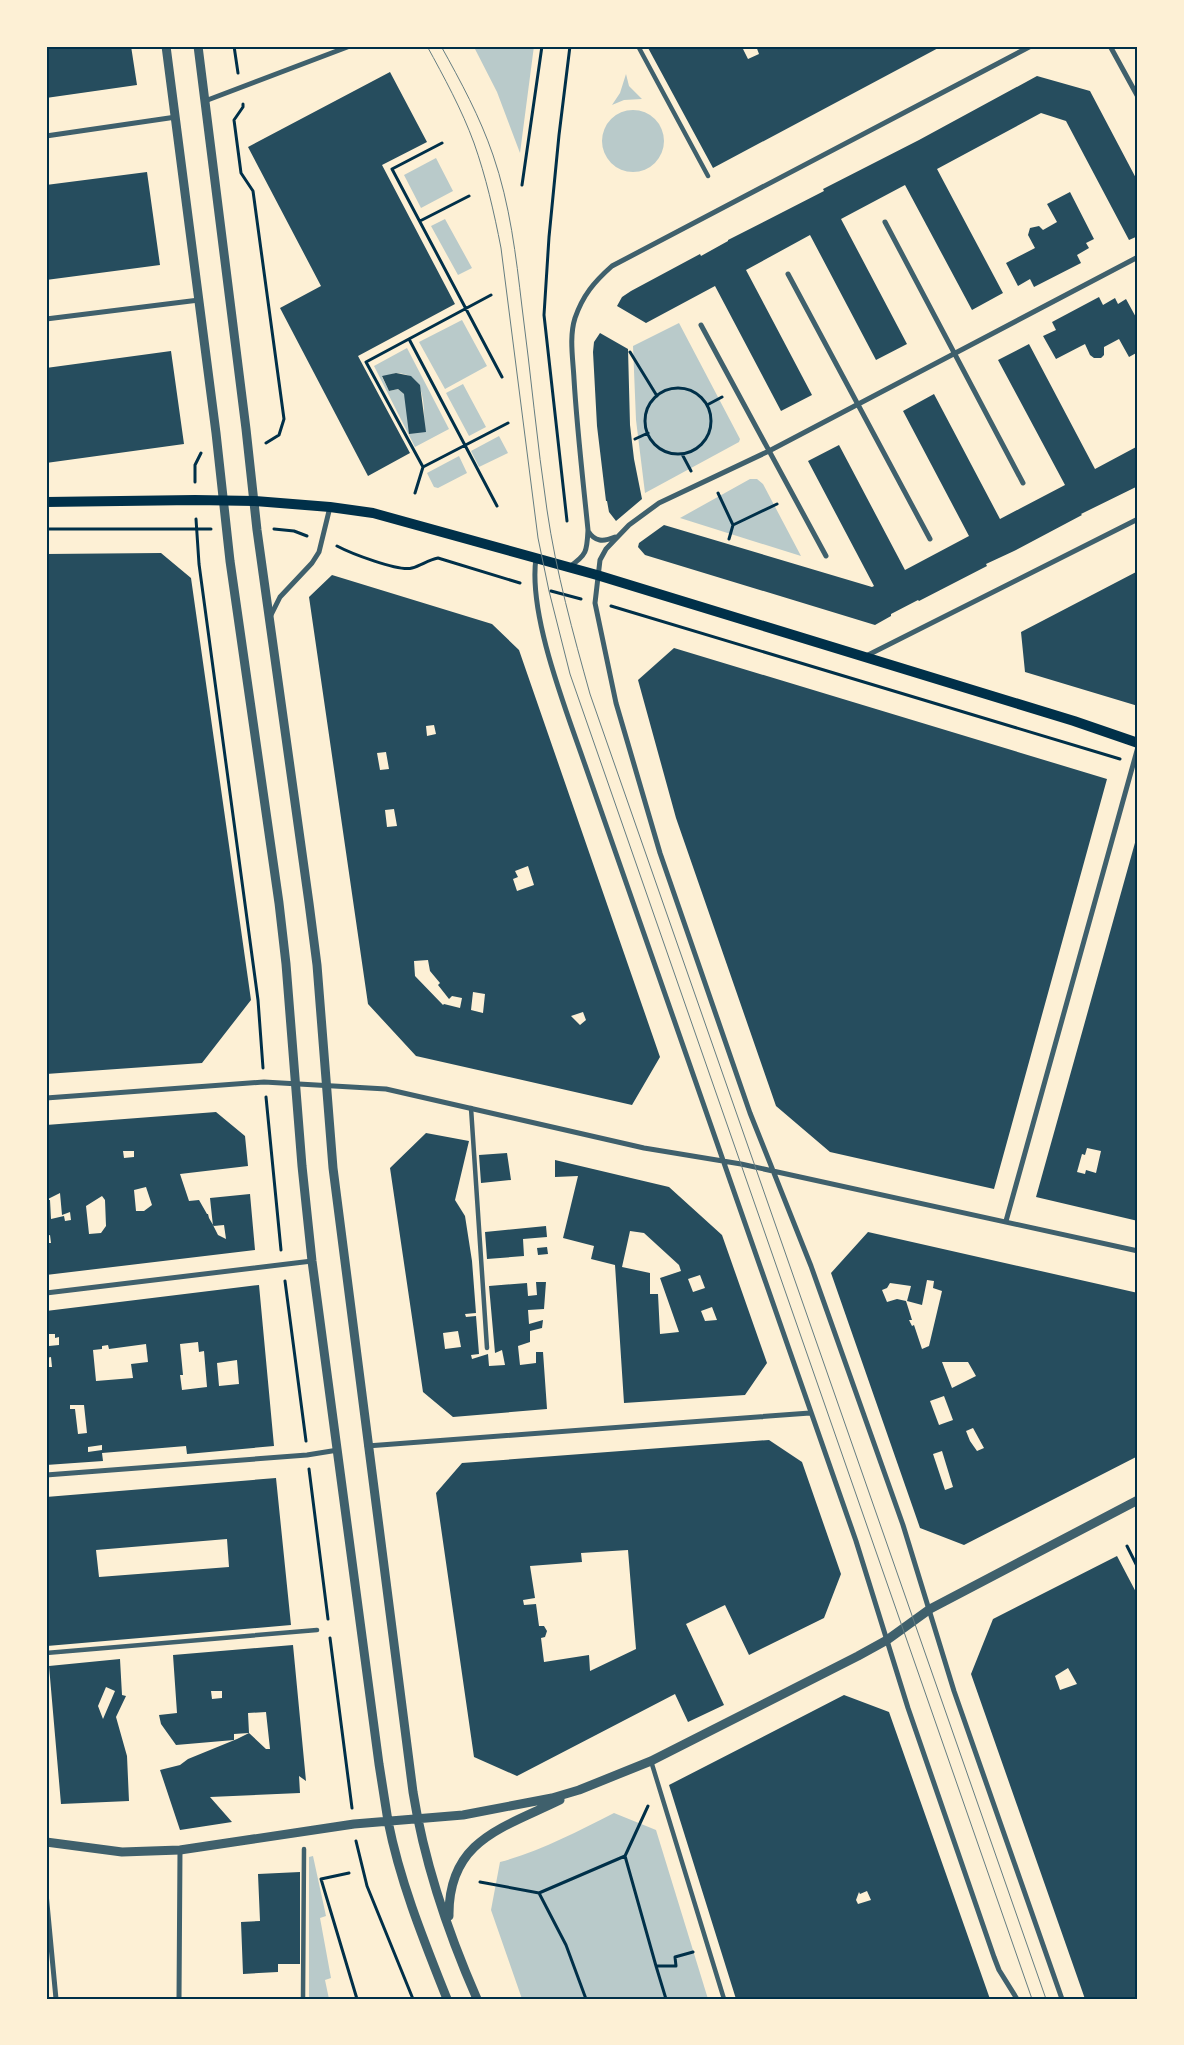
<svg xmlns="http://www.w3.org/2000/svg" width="1184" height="2045" font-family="'Noto Sans',sans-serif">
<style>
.green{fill:#b9caca;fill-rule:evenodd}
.building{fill:#264d5e;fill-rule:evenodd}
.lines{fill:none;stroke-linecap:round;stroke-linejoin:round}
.path{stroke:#003049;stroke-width:3}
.pedestrian{stroke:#3f606c;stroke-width:4.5}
.minor{stroke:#3f606c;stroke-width:5}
.tertiary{stroke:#3f606c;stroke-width:9}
.secondary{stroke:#003049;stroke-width:10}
.tram{stroke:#657d81;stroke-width:1}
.neatline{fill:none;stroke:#003049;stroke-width:2}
</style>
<rect width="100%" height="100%" fill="#fdf0d5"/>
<path class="green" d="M 479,46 L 534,46 L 520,153 L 497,92 L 475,49 Z
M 626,74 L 629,86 L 642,99 L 624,100 L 612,105 L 620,93 Z
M602 141a31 31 0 1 1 62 0a31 31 0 1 1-62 0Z
M 436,158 L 453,191 L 421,208 L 404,175 Z
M 445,219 L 472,268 L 458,275 L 431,226 Z
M 462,320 L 487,366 L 445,389 L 419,342 Z
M 679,323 L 740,439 L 739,442 L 645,493 L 636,420 L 633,346 Z
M 407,348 L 449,429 L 415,447 L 374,366 ZM 396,373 C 428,374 423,407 425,432 L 404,394 L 398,389 L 389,391 L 382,377 Z
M 463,384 L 486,427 L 469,436 L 446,393 Z
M 499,436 L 508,453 L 479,467 L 471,451 Z
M 459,456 L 467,473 L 438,488 L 434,487 L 427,473 Z
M 750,479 L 757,479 L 763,484 L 801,556 L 680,518 Z
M 614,1813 L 656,1830 L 708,1999 L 522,1999 L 491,1910 L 500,1862 C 541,1851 576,1832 614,1813 Z
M 313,1856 L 326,1916 L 320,1918 L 331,1978 L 325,1980 L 329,1999 L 309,1999 L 309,1857 Z"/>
<path class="building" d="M 46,46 L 131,46 L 137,85 L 46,98 Z
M 647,46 L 749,46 L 743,49 L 748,59 L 759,54 L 756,46 L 942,46 L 713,168 Z
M 390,72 L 427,142 L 382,165 L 455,304 L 358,356 L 410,453 L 368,476 L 280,308 L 321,286 L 248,147 Z
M 1037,76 L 1090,91 L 1138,182 L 1138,236 L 1129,240 L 1066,121 L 1041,113 L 937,169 L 1003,293 L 972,310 L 905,185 L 841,219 L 907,344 L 876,360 L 810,235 L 746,270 L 812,395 L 781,411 L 715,286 L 646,323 L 617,306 L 622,297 L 631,291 L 700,254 L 701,256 L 728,241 L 728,240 L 824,191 L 823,189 L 919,140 Z
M 147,172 L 160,265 L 46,280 L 46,185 Z
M 1070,192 L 1094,239 L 1086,243 L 1089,248 L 1077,255 L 1081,263 L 1034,287 L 1030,279 L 1018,286 L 1006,263 L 1035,248 L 1028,235 L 1030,228 L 1039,226 L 1043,230 L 1057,222 L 1047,204 Z
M 1099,297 L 1103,305 L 1115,298 L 1118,304 L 1126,299 L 1138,321 L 1138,352 L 1129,357 L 1119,339 L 1104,347 L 1104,355 L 1101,358 L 1094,358 L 1090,355 L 1085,344 L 1056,359 L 1043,336 L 1056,330 L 1052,322 Z
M 600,333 L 628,349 L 630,425 L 634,459 L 642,499 L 616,521 L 609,512 L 607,501 L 606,501 L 597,426 L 593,352 L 594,342 Z
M 1029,344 L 1095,469 L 1138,446 L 1138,486 L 1081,514 L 1082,515 L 1014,551 L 986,564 L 987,566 L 919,601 L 918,600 L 891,614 L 891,616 L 875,625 L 645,555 L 638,547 L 639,543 L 664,525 L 872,587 L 874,586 L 808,461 L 839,445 L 905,570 L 969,536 L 903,411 L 934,394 L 1000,519 L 1065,485 L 998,360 Z
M 171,351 L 184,444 L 46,463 L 46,368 Z
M 396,373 L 411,376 L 420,385 L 426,432 L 409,434 L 404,394 L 398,389 L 389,391 L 382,376 Z
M 161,553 L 191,578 L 251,1000 L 202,1063 L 46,1074 L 46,554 Z
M 1138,571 L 1138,706 L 1025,672 L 1021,632 Z
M 332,575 L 492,624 L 519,650 L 660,1057 L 632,1105 L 416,1056 L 368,1004 L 309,597 ZM 434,725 L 436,734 L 427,736 L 426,726 ZM 386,752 L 389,769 L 380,770 L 377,753 ZM 394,809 L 397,826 L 387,827 L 385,810 ZM 528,866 L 534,885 L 517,891 L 513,879 L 518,877 L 515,871 ZM 428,960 L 430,971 L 440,983 L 438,985 L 449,999 L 452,996 L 462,998 L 460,1008 L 444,1004 L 443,1005 L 415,976 L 414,961 ZM 473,992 L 485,994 L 483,1013 L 471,1010 ZM 583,1012 L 586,1020 L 580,1025 L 571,1016 Z
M 674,648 L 1107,779 L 994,1189 L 830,1152 L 776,1106 L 676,818 L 638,680 Z
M 1138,832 L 1138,1221 L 1036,1197 ZM 1087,1148 L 1101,1151 L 1096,1173 L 1086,1170 L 1085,1174 L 1077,1172 L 1082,1154 L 1085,1155 Z
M 216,1112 L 245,1136 L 248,1166 L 180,1174 L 189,1201 L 199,1200 L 207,1214 L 208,1214 L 209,1218 L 213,1225 L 218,1235 L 226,1239 L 224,1225 L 213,1226 L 210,1198 L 250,1194 L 255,1250 L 46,1275 L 46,1243 L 51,1243 L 50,1235 L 46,1236 L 46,1200 L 50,1200 L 51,1219 L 64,1216 L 65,1221 L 71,1220 L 70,1212 L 62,1215 L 60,1193 L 46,1200 L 46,1125 ZM 123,1151 L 134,1151 L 134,1157 L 124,1158 ZM 146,1187 L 152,1205 L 144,1211 L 136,1211 L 134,1190 ZM 102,1196 L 105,1200 L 106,1226 L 101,1233 L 89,1234 L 86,1206 Z
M 426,1133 L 469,1141 L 455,1200 L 465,1216 L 472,1261 L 476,1313 L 465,1314 L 466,1317 L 476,1316 L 479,1354 L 471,1355 L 472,1359 L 488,1354 L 489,1366 L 505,1365 L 502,1350 L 495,1353 L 489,1286 L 527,1283 L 528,1296 L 537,1295 L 536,1282 L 546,1282 L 544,1309 L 528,1310 L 529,1324 L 543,1320 L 542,1328 L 530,1331 L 530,1342 L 518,1346 L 520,1365 L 536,1363 L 536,1352 L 543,1352 L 547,1409 L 453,1417 L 423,1392 L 390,1168 ZM 458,1331 L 461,1347 L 445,1349 L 443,1333 Z
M 507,1153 L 511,1180 L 481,1183 L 479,1155 Z
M 555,1160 L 669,1187 L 722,1235 L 767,1363 L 745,1395 L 624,1403 L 615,1265 L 591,1259 L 594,1246 L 563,1238 L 578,1176 L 555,1177 ZM 630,1231 L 644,1233 L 679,1265 L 681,1271 L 660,1278 L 679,1332 L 660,1334 L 658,1294 L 650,1294 L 650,1273 L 622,1267 ZM 700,1275 L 705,1288 L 693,1292 L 688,1279 ZM 712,1307 L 717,1320 L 705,1321 L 701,1311 Z
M 546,1226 L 547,1237 L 523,1239 L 524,1256 L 487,1259 L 485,1232 Z
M 868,1232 L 1138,1293 L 1138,1456 L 964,1545 L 920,1528 L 831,1273 ZM 927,1280 L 934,1281 L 933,1288 L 942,1291 L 929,1346 L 922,1349 L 914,1325 L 912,1326 L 909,1320 L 912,1320 L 906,1301 L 897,1299 L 887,1302 L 882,1290 L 887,1288 L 890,1283 L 911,1286 L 907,1301 L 922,1305 ZM 942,1362 L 968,1362 L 976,1376 L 952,1388 ZM 944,1396 L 953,1420 L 939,1425 L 930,1401 ZM 973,1428 L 984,1448 L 977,1451 L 970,1441 L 966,1431 ZM 942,1451 L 953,1487 L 945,1490 L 933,1454 Z
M 547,1247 L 548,1254 L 538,1255 L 537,1248 Z
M 259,1285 L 274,1446 L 187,1454 L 186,1446 L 102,1453 L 103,1461 L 46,1465 L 46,1367 L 52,1367 L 51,1357 L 46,1358 L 46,1311 ZM 48,1334 L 55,1334 L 55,1338 L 59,1337 L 59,1345 L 49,1346 ZM 198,1342 L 199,1352 L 204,1351 L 207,1387 L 182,1390 L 180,1375 L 183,1375 L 180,1344 ZM 146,1344 L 148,1362 L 131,1364 L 133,1378 L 96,1381 L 93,1350 L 102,1349 L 102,1346 L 108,1345 L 109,1349 ZM 237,1360 L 239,1384 L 219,1386 L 217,1363 ZM 70,1405 L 84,1405 L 87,1433 L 78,1434 L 75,1409 L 70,1409 ZM 102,1445 L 102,1450 L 88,1452 L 88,1447 Z
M 769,1440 L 802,1462 L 841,1574 L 824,1618 L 749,1655 L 725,1605 L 686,1624 L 724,1705 L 688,1722 L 675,1694 L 517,1776 L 474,1757 L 436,1493 L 462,1463 ZM 628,1550 L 636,1649 L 590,1671 L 589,1655 L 544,1662 L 541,1638 L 545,1637 L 547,1631 L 544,1626 L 539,1626 L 536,1604 L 524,1605 L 523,1600 L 535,1598 L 530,1566 L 582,1562 L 581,1553 Z
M 276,1478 L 291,1625 L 47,1646 L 46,1497 ZM 227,1539 L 229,1567 L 99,1577 L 96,1550 Z
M 1117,1556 L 1138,1596 L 1138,1999 L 1085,1999 L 971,1674 L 993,1619 ZM 1068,1668 L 1077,1684 L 1060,1690 L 1055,1676 Z
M 293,1645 L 306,1781 L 299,1776 L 300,1793 L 210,1797 L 232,1822 L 180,1830 L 160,1770 L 180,1765 L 188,1759 L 237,1739 L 249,1733 L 234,1734 L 234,1740 L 176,1745 L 161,1724 L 159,1715 L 177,1713 L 173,1655 ZM 211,1691 L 222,1691 L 222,1698 L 212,1699 ZM 266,1712 L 270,1749 L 266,1749 L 249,1733 L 248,1713 Z
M 120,1659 L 122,1695 L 126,1696 L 116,1717 L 127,1756 L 129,1801 L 61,1804 L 49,1666 ZM 106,1687 L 115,1691 L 103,1719 L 98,1706 Z
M 844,1695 L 889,1712 L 990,1999 L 736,1999 L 669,1785 ZM 867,1891 L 871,1900 L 858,1904 L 856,1900 L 859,1892 L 860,1894 Z
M 300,1872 L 300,1964 L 278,1964 L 278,1972 L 243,1974 L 241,1922 L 260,1921 L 258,1874 Z"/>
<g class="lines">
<path class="path" d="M 234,46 L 238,73
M 243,104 L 243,107 L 234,120 L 241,173 L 253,191 L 284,419 L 279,435 L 266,443
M 442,143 L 392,169 L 502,377
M 522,185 L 542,46
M 420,221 L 469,196
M 409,339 L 497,506
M 630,352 L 657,396
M645 421a33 33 0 1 1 66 0a33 33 0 1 1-66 0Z
M 707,405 L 722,397
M 635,439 L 648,433
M 682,454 L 691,471
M 423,467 L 508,423
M 195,482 L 195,465 L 201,453
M 415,493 L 423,467 L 366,362 L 491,295
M 718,493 L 733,525 L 777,504
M 196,519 L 199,564 L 258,1000 L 263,1068
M 567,521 L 544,315 L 549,237 L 559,135 L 570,46
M 46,529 L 211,529
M 274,529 L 294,531 L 307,536
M 729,539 L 733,525
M 337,546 C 350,553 399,572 412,568 C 422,565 428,560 438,558 L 520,583
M 551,591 L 581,599
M 611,606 L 1120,759
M 266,1097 L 281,1250
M 285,1281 L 306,1441
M 309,1469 L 328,1619
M 1127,1546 L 1138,1568
M 330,1638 L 352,1808
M 356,1841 L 367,1886 L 413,1999
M 625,1856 L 656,1966 L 676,1966 L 675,1957 L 693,1952
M 349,1873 L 321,1879 L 357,1999
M 480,1882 L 539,1893 L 625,1856 L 648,1806
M 539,1893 L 566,1945 L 586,1999
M 656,1966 L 666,1999"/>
<path class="pedestrian" d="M 638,46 L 708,176
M 471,1108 L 487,1348
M 46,1653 L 317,1630
M 651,1761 L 724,1999
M 303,1999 L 304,1849"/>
<path class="minor" d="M 1110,46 L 1138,97
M 205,101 L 350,46
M 46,136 L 176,117
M 885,222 L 1023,483
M 788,274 L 930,539
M 46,319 L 199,300
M 701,325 L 826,556
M 588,531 C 595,542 603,542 615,537
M 536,558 C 528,614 565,707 584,762 L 856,1541 L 908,1708 L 994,1957 L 999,1970 L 1017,1999
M 569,567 C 587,555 587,551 588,530 C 583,480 577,429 574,379 C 573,359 569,337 575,318 C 583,295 594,282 612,266 L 1031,46
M 270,617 L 280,597 L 312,563 L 319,552 L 330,507
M 866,656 L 1138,519
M 46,1098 L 264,1082 L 386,1089 L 644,1148 L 741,1164 L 1138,1251
M 1006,1221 L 1138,747
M 46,1293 L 312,1261
M 367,1446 L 810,1413
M 46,1475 L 307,1455 L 338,1450
M 46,1893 L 56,1999
M 179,1999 L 180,1850
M 1062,1999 L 954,1691 L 903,1525 L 811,1266 L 750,1113 L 660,853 L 616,703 L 595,603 L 600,560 L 606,549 L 629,525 L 659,503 L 769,451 L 1138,257"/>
<path class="tertiary" d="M 166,46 L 216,433 L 230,561 L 279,903 L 286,964 L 302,1166 L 312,1261 L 379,1764 C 382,1783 385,1802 388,1821 C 400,1882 424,1941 447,1999
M 198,46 L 246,429 L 257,530 L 309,903 L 317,965 L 333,1168 L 413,1792 C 424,1861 449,1935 477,1999
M 46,1842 L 122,1852 L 180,1850 L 354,1824 L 463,1815 L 552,1798 L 579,1790 L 651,1761 L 858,1656 L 887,1640 L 930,1609 L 1138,1500
M 449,1916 C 448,1840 503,1828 560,1800"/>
<path class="secondary" d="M 46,502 L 195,500 L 255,501 L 330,507 L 373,513 L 597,575 L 1074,721 L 1138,743"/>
<path class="tram" d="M 427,46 C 444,77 462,110 474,143 C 486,177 494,212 501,248 L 538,538 L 549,591 L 570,674 L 1032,1999
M 441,46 C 461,82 480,117 493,155 C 510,204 516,256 522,307 C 531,375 537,443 547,510 C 556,572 573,633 590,694 L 1046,1999"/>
</g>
<rect width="1184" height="2045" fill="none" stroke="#fdf0d5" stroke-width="95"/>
<rect x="48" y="48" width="1088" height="1950" class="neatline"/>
</svg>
